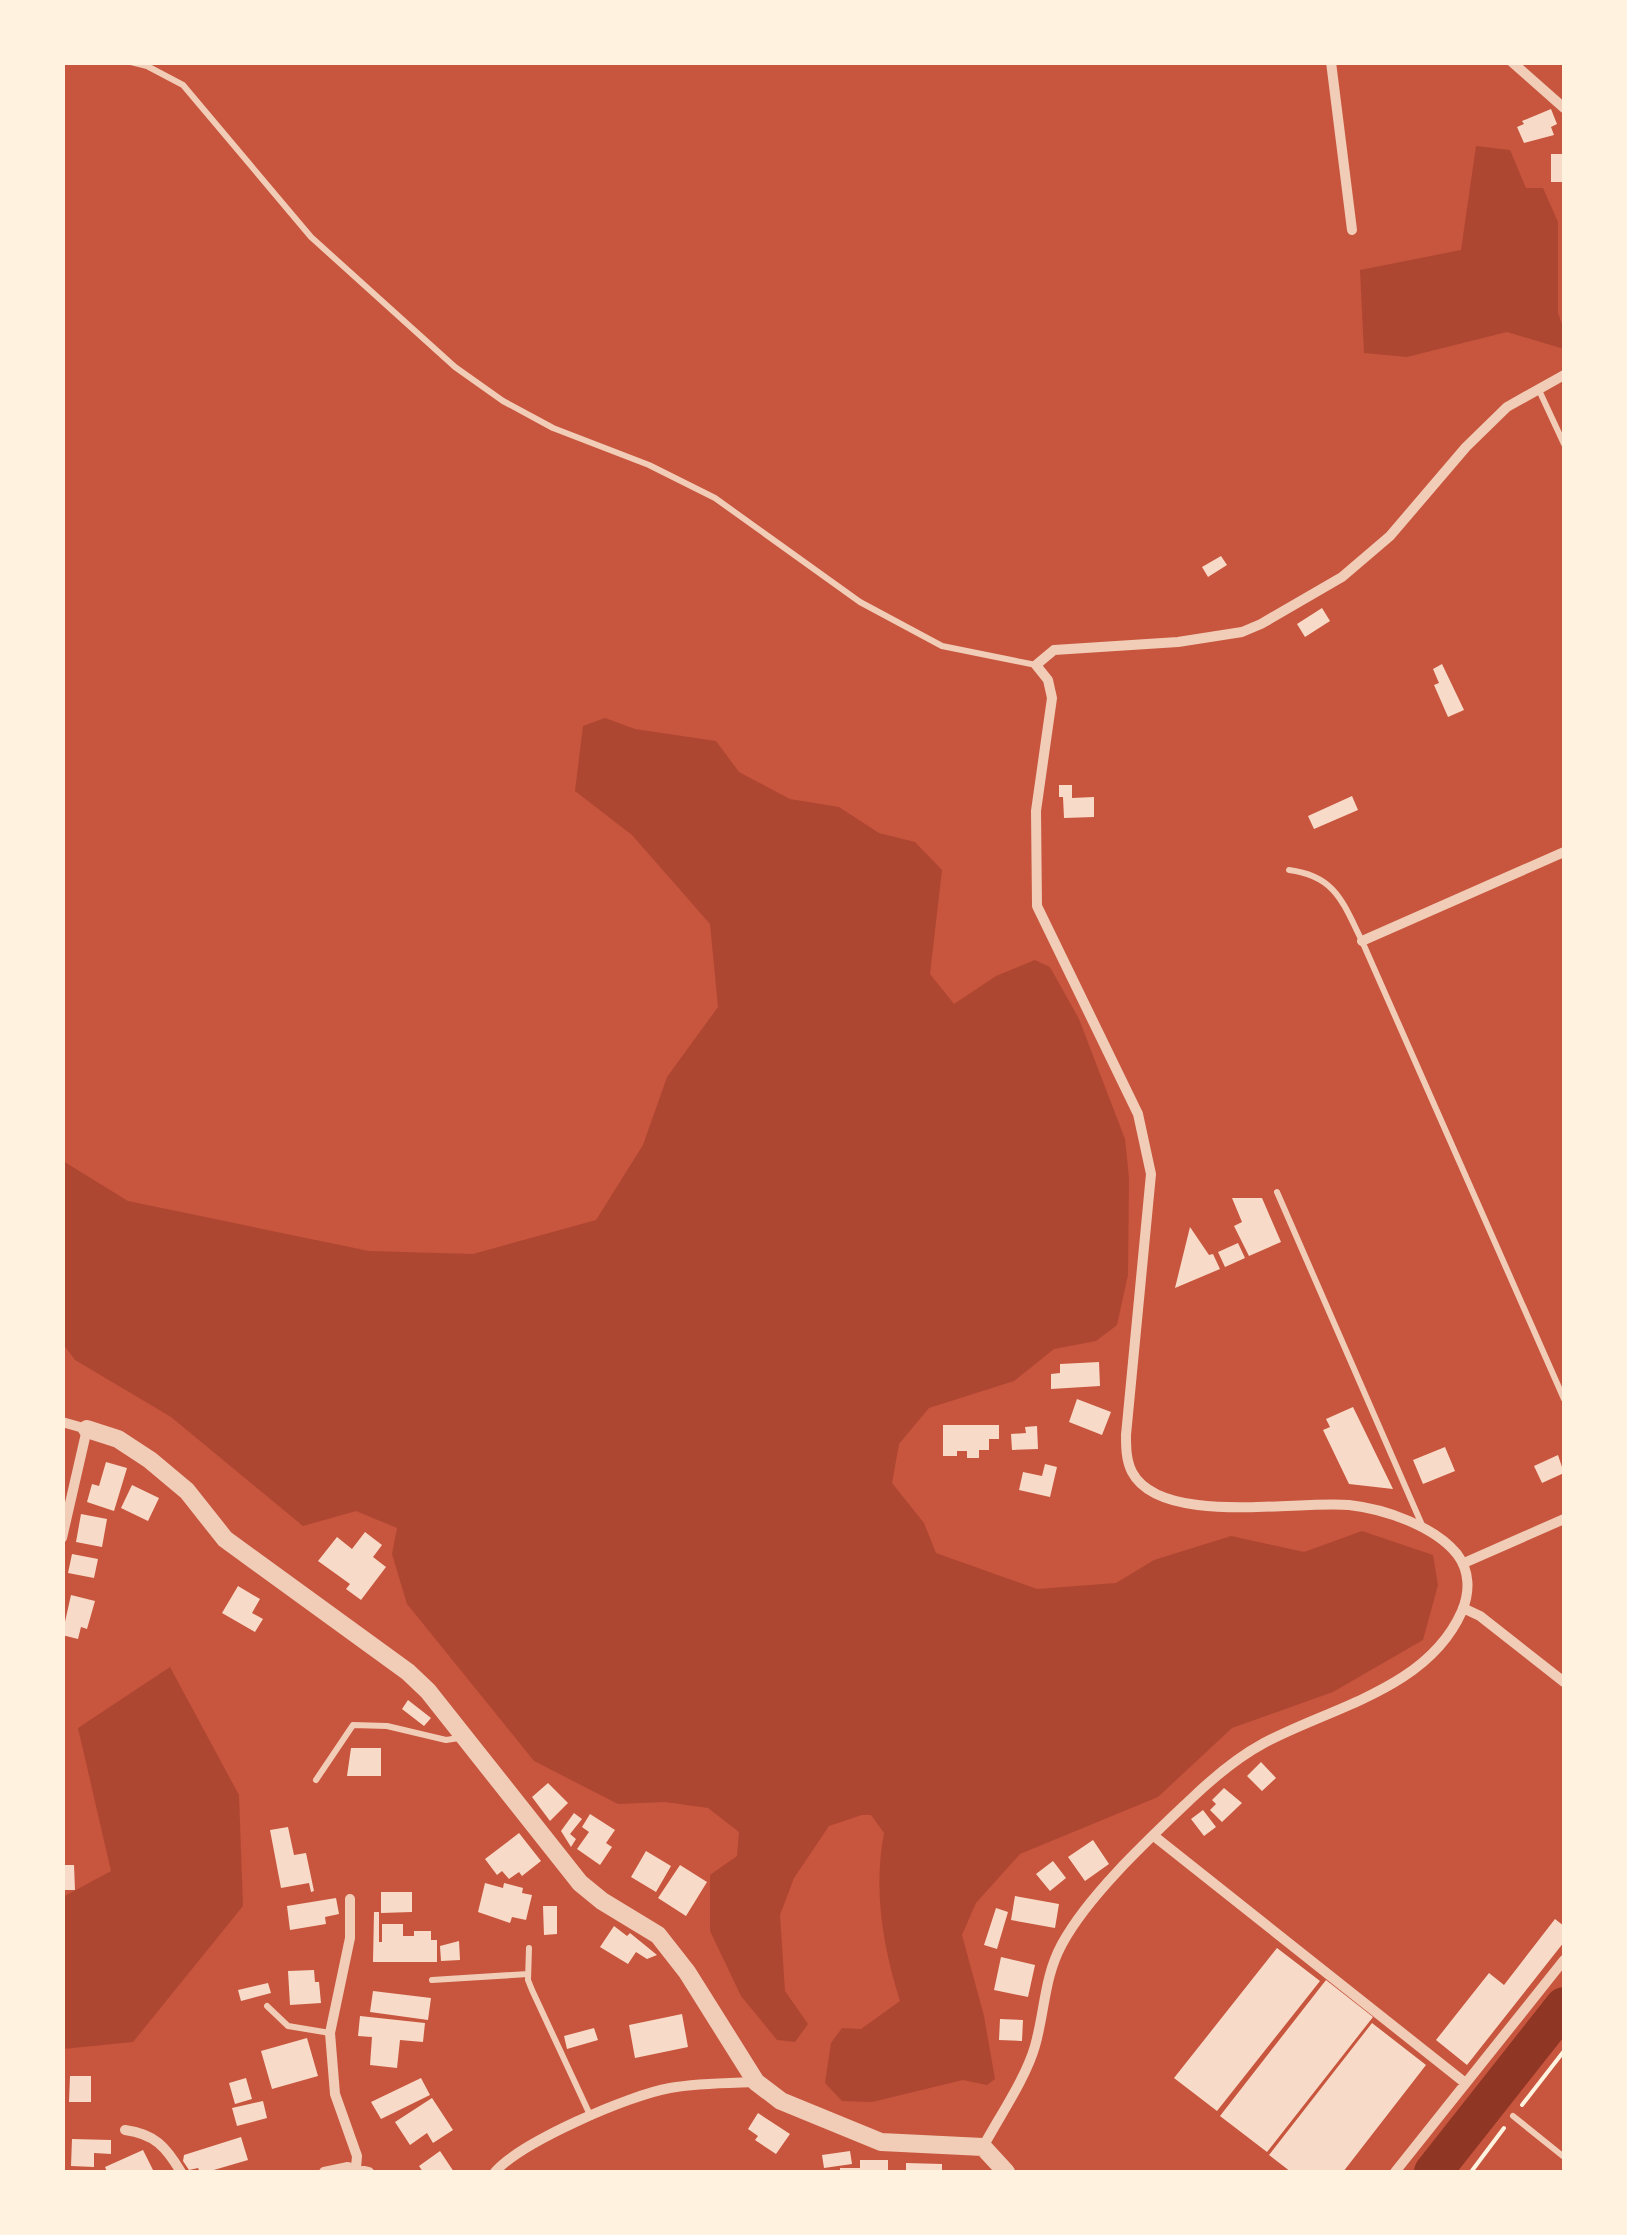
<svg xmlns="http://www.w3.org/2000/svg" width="1627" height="2235" font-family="'Space Grotesk',sans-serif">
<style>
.green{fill:#ae4732}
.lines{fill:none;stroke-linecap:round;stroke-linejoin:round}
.river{stroke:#8f3625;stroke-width:38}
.building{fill:#f7dbc8}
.path{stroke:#fff3e0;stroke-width:4}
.service{stroke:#f1ccb7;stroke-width:6}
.minor{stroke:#f1ccb7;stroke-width:10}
.tertiary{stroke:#f1ccb7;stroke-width:18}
</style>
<rect width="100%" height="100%" fill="#c8553d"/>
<path class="green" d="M 1476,146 L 1510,150 L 1526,188 L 1543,188 L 1558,222 L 1558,313 L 1564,330 L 1564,349 L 1507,332 L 1407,357 L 1364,353 L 1360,270 L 1461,250 Z
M 605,718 L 635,729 L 716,741 L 739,772 L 790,799 L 839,807 L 879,833 L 915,842 L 942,870 L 930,974 L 954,1004 L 996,976 L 1035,960 L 1050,967 L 1079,1019 L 1125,1139 L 1129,1178 L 1128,1275 L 1117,1325 L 1096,1341 L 1054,1349 L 1014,1381 L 929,1408 L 899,1444 L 892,1483 L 924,1523 L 936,1553 L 1037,1589 L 1116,1583 L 1154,1560 L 1231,1536 L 1304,1552 L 1362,1531 L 1433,1555 L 1438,1585 L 1423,1640 L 1333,1692 L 1232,1728 L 1158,1797 L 1020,1854 L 976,1903 L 962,1935 L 984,2016 L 995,2079 L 987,2085 L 963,2080 L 872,2102 L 842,2101 L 825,2083 L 831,2043 L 842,2028 L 861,2029 L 900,2001 C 883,1947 873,1890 884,1833 L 871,1815 L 862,1815 L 829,1826 L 794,1878 L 780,1915 L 785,1991 L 808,2024 L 795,2042 L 777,2040 L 741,1996 L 710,1931 L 710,1875 L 737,1856 L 739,1832 L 708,1808 L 665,1802 L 618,1804 L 534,1761 L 407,1604 L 392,1554 L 397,1528 L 356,1511 L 303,1526 L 171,1417 L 75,1360 L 63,1344 L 63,1161 L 128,1201 L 369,1251 L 473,1254 L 596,1220 L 643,1145 L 667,1077 L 718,1007 L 710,924 L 632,835 L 575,791 L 583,726 Z
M 170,1667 L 239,1795 L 243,1906 L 133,2042 L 63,2049 L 63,1897 L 111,1871 L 78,1728 Z"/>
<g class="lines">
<path class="river" d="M 1433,2172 L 1564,2006"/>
</g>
<path class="building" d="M 1551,109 L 1557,124 L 1551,127 L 1554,135 L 1524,143 L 1517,127 L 1524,124 L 1522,121 Z
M 1551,154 L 1564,154 L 1564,182 L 1551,182 Z
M 1221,556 L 1227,565 L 1208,577 L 1202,567 Z
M 1322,608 L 1330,621 L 1305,637 L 1297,624 Z
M 1442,664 L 1464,710 L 1448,717 L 1434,685 L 1439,683 L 1433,669 Z
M 1059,785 L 1072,785 L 1072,798 L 1094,797 L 1094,817 L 1064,818 L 1063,797 L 1059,797 Z
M 1352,796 L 1358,810 L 1314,829 L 1308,816 Z
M 1232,1198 L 1262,1198 L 1281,1242 L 1249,1256 L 1234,1226 L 1242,1222 Z
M 1190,1227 L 1209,1255 L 1213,1254 L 1220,1269 L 1175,1288 Z
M 1238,1243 L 1245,1258 L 1225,1267 L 1218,1252 Z
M 1099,1362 L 1100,1386 L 1051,1389 L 1051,1374 L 1060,1373 L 1060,1364 Z
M 1077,1399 L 1111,1412 L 1102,1435 L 1069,1422 Z
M 1353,1407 L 1393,1489 L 1349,1484 L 1323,1430 L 1330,1427 L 1326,1419 Z
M 943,1425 L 999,1425 L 999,1439 L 989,1439 L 989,1450 L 979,1450 L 979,1458 L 967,1458 L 967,1451 L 957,1451 L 957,1456 L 943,1456 Z
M 1037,1426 L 1038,1449 L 1012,1450 L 1011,1434 L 1026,1433 L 1025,1427 Z
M 1445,1447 L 1455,1471 L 1423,1484 L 1413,1460 Z
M 1558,1455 L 1564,1473 L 1542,1483 L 1534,1466 Z
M 106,1462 L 127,1468 L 114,1511 L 87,1502 L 92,1484 L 99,1486 Z
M 1045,1464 L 1057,1467 L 1050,1497 L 1019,1490 L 1023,1472 L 1042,1476 Z
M 132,1485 L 159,1498 L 148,1521 L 121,1508 Z
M 81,1514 L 107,1519 L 102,1547 L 76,1542 Z
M 365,1532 L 382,1545 L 373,1557 L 386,1567 L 361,1600 L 346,1589 L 350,1584 L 318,1561 L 337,1537 L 352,1549 Z
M 72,1554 L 98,1559 L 94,1578 L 68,1573 Z
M 238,1586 L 260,1599 L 252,1613 L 263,1619 L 255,1632 L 222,1613 Z
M 71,1595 L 95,1601 L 87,1629 L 81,1627 L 78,1639 L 62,1635 Z
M 408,1700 L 431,1718 L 424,1726 L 402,1709 Z
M 351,1748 L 381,1748 L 381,1776 L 347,1776 Z
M 1261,1762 L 1276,1778 L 1262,1791 L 1247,1776 Z
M 548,1783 L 568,1803 L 550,1821 L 532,1797 Z
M 1224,1788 L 1242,1803 L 1222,1822 L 1210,1810 L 1216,1804 L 1212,1800 Z
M 1203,1810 L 1216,1827 L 1204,1836 L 1191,1819 Z
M 574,1813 L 582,1819 L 570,1834 L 576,1839 L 571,1847 L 561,1831 Z
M 590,1814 L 615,1830 L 606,1843 L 612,1847 L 600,1865 L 577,1849 L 589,1832 L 582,1827 Z
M 288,1827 L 294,1855 L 306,1853 L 314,1891 L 311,1892 L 309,1883 L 281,1888 L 270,1830 Z
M 519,1833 L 541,1861 L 522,1876 L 519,1872 L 509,1879 L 502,1871 L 497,1875 L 485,1859 Z
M 1093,1840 L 1109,1864 L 1085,1881 L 1068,1857 Z
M 646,1851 L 671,1866 L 656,1892 L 631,1877 Z
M 1053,1861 L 1066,1878 L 1050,1891 L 1036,1874 Z
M 62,1865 L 74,1865 L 75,1890 L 62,1890 Z
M 680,1865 L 707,1882 L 686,1916 L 658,1898 Z
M 485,1883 L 503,1888 L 504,1883 L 523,1888 L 522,1893 L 532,1895 L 526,1920 L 512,1917 L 510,1923 L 478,1912 Z
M 381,1892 L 412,1892 L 412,1912 L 381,1913 Z
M 1015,1896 L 1059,1904 L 1055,1928 L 1011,1920 Z
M 336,1898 L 339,1914 L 325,1917 L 326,1924 L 290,1930 L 287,1906 Z
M 543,1906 L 557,1906 L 557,1934 L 544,1935 Z
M 996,1908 L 1008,1912 L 997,1949 L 984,1945 Z
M 374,1912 L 379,1912 L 379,1942 L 382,1942 L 382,1924 L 403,1924 L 403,1936 L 414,1936 L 414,1931 L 431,1931 L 431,1940 L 437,1940 L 437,1962 L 373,1962 Z
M 1555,1919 L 1564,1926 L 1564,1942 L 1467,2065 L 1436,2040 L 1489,1973 L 1504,1985 Z
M 614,1926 L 627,1936 L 630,1933 L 657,1955 L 647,1959 L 636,1952 L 628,1964 L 600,1947 Z
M 459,1941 L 460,1960 L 441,1961 L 440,1946 Z
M 1277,1948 L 1320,1981 L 1217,2111 L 1174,2078 Z
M 1001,1957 L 1035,1965 L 1028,1997 L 994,1990 Z
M 314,1970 L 315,1982 L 319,1982 L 321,2003 L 290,2005 L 288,1971 Z
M 1326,1980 L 1373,2017 L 1267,2152 L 1220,2116 Z
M 268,1983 L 271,1993 L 241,2001 L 238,1990 Z
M 373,1991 L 431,1998 L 428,2020 L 370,2012 Z
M 682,2014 L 688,2047 L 635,2058 L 629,2025 Z
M 360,2016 L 425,2023 L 423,2042 L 400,2040 L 397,2068 L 370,2065 L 372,2037 L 358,2036 Z
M 1000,2019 L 1023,2020 L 1022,2041 L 999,2040 Z
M 1372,2023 L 1426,2065 L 1343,2172 L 1291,2172 L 1269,2155 Z
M 594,2028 L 598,2040 L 567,2049 L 564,2036 Z
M 307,2038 L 318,2076 L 272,2089 L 261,2051 Z
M 70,2076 L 91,2076 L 91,2102 L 69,2102 Z
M 246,2078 L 252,2099 L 235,2104 L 229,2083 Z
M 421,2078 L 430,2095 L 381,2119 L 371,2102 Z
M 432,2098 L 453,2130 L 433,2143 L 427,2133 L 410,2145 L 395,2122 Z
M 263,2101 L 267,2118 L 237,2126 L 232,2108 Z
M 758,2113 L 790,2134 L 776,2154 L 755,2140 L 758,2136 L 748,2129 Z
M 241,2137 L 248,2160 L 207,2172 L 200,2172 L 198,2168 L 189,2170 L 183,2161 L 184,2155 Z
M 72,2139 L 111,2140 L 111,2154 L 94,2153 L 94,2167 L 71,2166 Z
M 143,2150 L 154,2172 L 107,2172 L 105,2167 Z
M 440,2151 L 454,2172 L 423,2172 L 419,2166 Z
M 850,2151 L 852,2164 L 824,2168 L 822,2155 Z
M 860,2160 L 888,2160 L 888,2172 L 840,2172 L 840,2168 L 860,2168 Z
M 906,2163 L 942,2164 L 942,2172 L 906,2172 Z"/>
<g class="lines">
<path class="path" d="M 1522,2105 L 1564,2051
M 1471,2172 L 1504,2128"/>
<path class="service" d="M 131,62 L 147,66 L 183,85 L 311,237 L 455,367 L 503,401 L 553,428 L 649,465 L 715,498 L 860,602 L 942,646 L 1036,665
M 1538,388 L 1564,444
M 1289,870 C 1336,876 1343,903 1362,941 L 1564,1399
M 1277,1192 L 1422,1525
M 316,1780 L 353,1725 L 387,1726 L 446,1740 L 459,1738
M 529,1948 L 528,1980 L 532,1990 L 591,2117
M 432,1980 L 528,1974
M 267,2006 L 288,2026 L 330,2033
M 1513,2116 L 1564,2157"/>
<path class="minor" d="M 1331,62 L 1352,230
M 1512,62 L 1564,108
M 1362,941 L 1564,852
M 62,1422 L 87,1429 L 62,1538
M 1464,1563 L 1564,1519
M 1463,1608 L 1480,1616 L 1564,1682
M 1154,1836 L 1464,2082
M 350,1899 L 350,1938 L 330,2033 L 335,2094 L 357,2156 L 356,2168
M 125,2130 C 155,2134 166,2147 181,2172
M 983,2147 C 999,2117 1026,2078 1035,2046 C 1045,2011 1044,1977 1062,1944 C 1089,1894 1151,1837 1192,1798 C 1214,1777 1238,1757 1264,1743 C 1331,1707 1428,1689 1462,1611 C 1470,1592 1470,1571 1457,1554 C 1434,1526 1385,1509 1349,1505 C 1297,1500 1161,1527 1132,1472 C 1126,1460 1126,1447 1126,1435 L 1151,1174 L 1138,1114 L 1037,906 L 1036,811 L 1052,698 L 1048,680 L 1036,665 L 1054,650 L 1178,642 L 1242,632 L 1261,624 L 1342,577 L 1390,536 L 1466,447 L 1507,407 L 1564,375
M 324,2172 L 348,2167 L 369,2172
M 495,2172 C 521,2142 629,2095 670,2088 C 698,2083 728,2083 756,2082
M 1395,2172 L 1564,1960"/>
<path class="tertiary" d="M 87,1429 L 118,1439 L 150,1460 L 187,1491 L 225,1539 L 408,1672 L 428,1691 L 580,1883 L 602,1901 L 658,1935 L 687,1972 L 756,2082 L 781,2101 L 881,2142 L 983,2147 L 1006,2172"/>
</g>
<rect width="1627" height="2235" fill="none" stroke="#fff3e0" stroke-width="130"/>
</svg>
